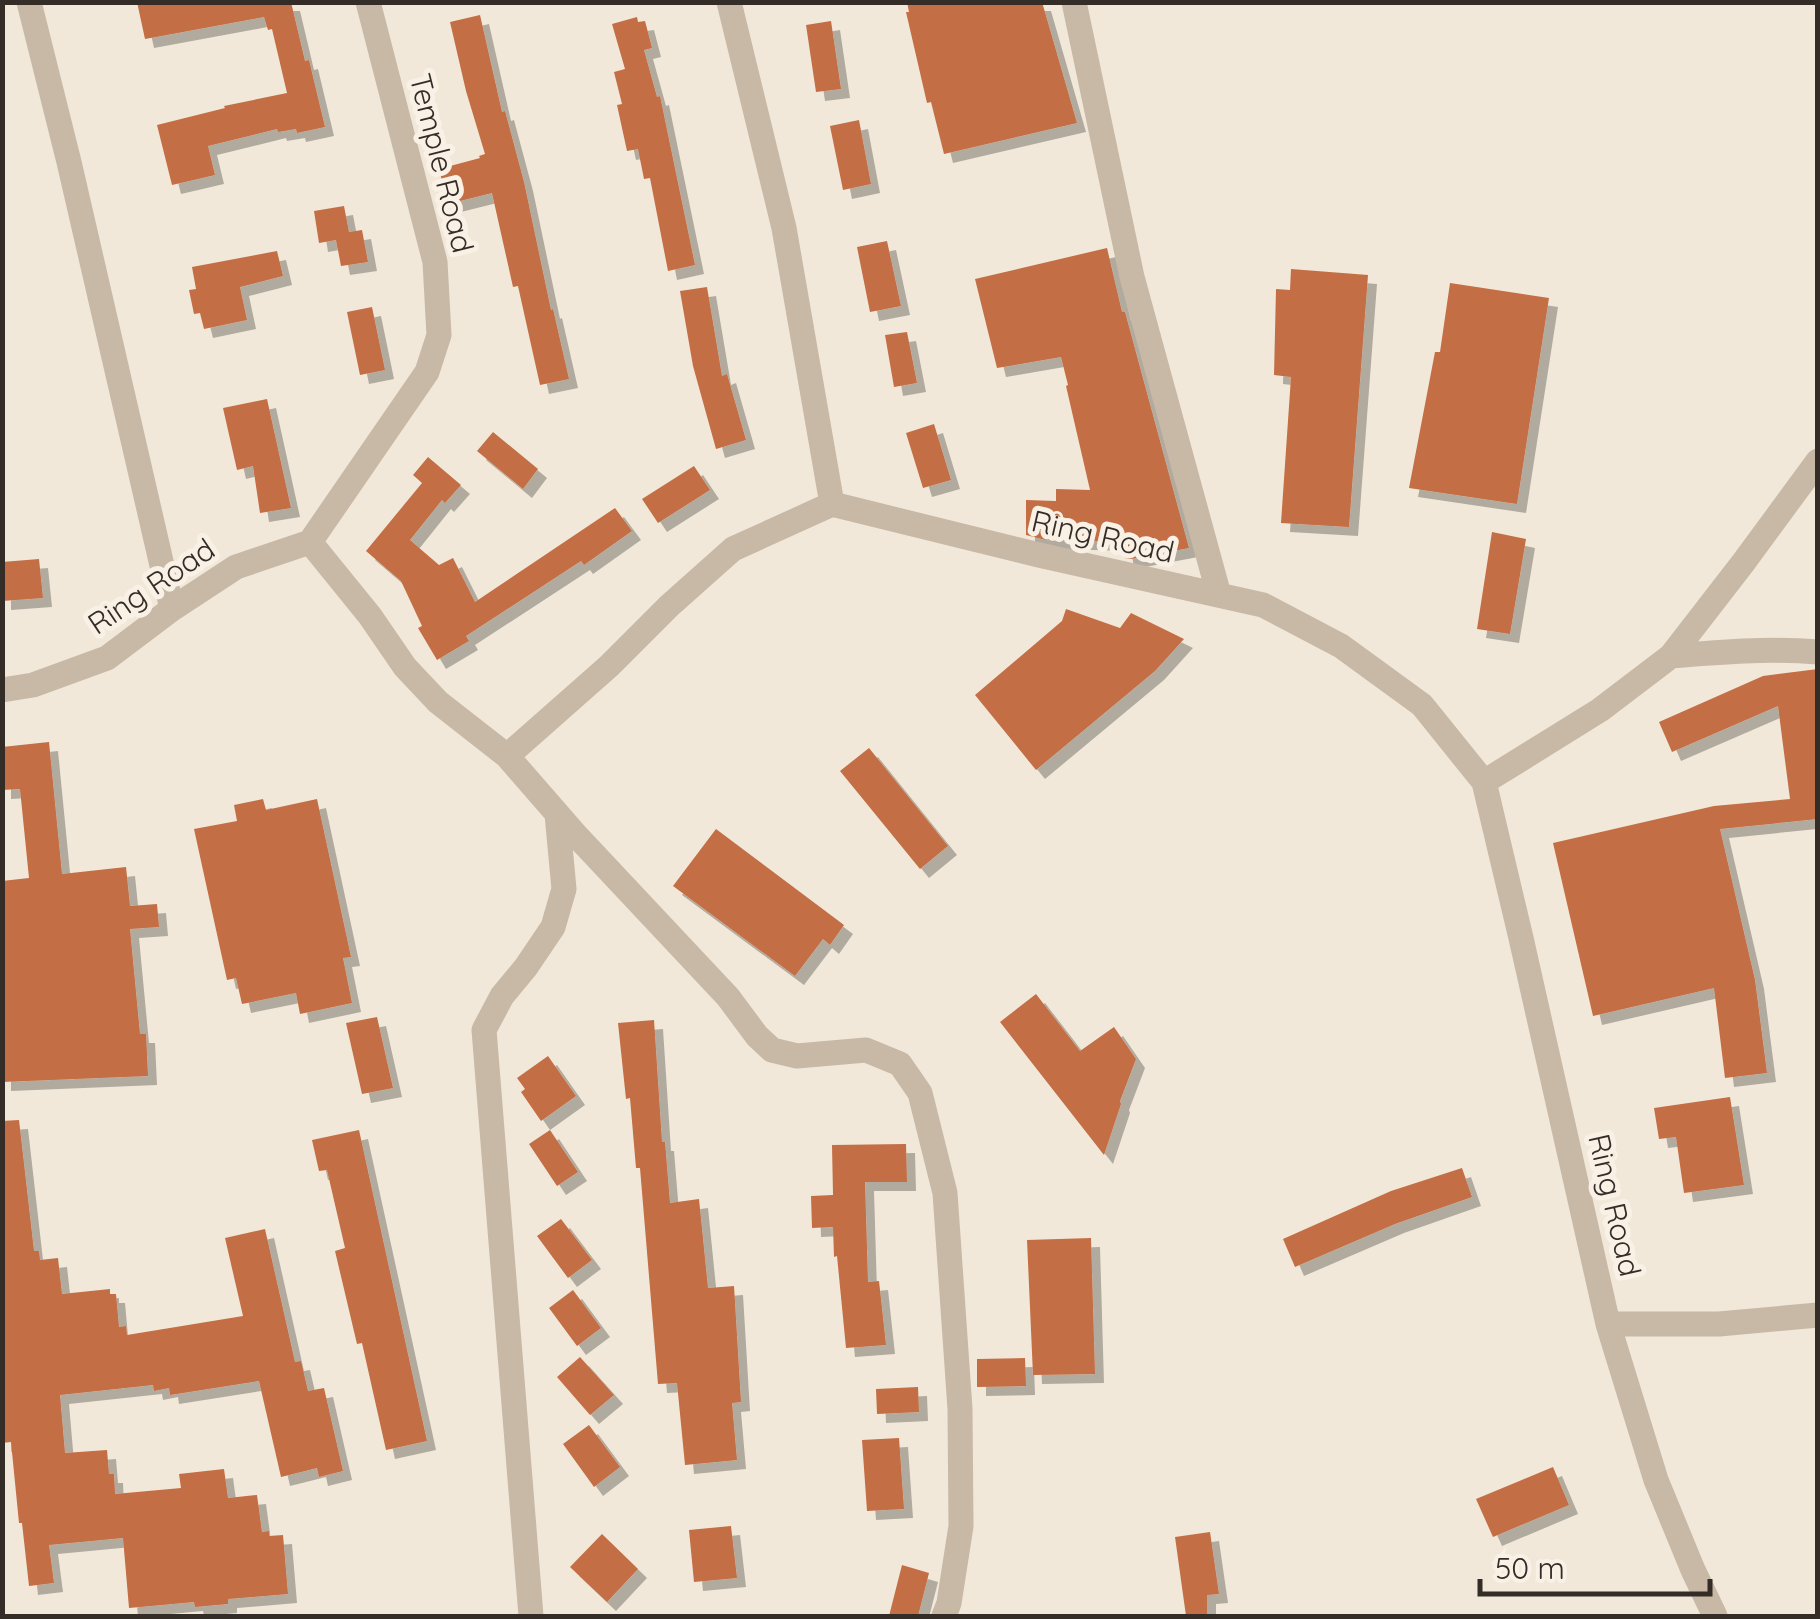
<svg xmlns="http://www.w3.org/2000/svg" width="1820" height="1619" font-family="Quicksand,sans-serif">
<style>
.building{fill:#c36e45;filter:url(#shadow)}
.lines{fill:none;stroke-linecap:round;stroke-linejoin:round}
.street{stroke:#c8b8a6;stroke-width:25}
.labels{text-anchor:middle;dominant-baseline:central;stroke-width:10;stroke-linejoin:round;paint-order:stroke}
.street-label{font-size:30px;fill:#342c27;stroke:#f9f1e5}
</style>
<defs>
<filter id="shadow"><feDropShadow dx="9" dy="9" stdDeviation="0" flood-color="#0004"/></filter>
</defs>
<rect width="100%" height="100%" fill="#f1e8d9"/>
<path class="building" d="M 137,2 L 291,2 L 305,61 L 309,60 L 325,127 L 297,133 L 296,129 L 278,132 L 277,129 L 208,146 L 215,175 L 172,185 L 157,125 L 225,108 L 224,106 L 287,93 L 272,29 L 268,30 L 264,17 L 145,39 Z
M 907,2 L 1042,2 L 1077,123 L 944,154 L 931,102 L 927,103 L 906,12 L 909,12 Z
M 480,15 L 502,112 L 505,111 L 524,182 L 551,310 L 553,309 L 569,379 L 540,385 L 518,286 L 513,287 L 492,193 L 448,204 L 439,169 L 480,158 L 479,156 L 485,154 L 466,91 L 450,22 Z
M 637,17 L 638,22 L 645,21 L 652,48 L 644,50 L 657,97 L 660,96 L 695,265 L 668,271 L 650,178 L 644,179 L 638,149 L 627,151 L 617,105 L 622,104 L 614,72 L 625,69 L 612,24 Z
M 831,21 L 841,89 L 816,92 L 806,25 Z
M 859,120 L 871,184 L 843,190 L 830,126 Z
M 344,206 L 349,232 L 362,230 L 368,262 L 341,266 L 336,240 L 319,243 L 314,211 Z
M 887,241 L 901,306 L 870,312 L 857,247 Z
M 1107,248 L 1122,312 L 1125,312 L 1189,548 L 1131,559 L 1125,558 L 1122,542 L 1046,540 L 1026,535 L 1026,500 L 1056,501 L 1056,489 L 1090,490 L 1066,386 L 1068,385 L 1061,357 L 997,368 L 975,279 Z
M 277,251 L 283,276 L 240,287 L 247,320 L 204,329 L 200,313 L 194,314 L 189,290 L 196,289 L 192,267 Z
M 1291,269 L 1368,275 L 1349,527 L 1281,523 L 1291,377 L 1274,375 L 1276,289 L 1290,290 Z
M 1450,283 L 1549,298 L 1517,504 L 1409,488 L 1435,352 L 1440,352 Z
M 707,287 L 722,376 L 727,374 L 746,440 L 716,449 L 693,366 L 680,291 Z
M 372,307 L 385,370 L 360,375 L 347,312 Z
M 907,332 L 917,383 L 894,387 L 885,335 Z
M 267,399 L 291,508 L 260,513 L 253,466 L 237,470 L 223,408 Z
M 934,424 L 951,480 L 923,488 L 906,433 Z
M 493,432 L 538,469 L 523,489 L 477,451 Z
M 428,457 L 461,485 L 445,503 L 442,500 L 410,540 L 439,565 L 453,558 L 475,602 L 615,508 L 632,531 L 584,565 L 581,561 L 466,636 L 469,641 L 437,660 L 418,628 L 422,626 L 401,581 L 366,551 L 422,483 L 413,475 Z
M 694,466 L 710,490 L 658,523 L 642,499 Z
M 1492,532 L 1526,539 L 1510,634 L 1477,629 Z
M 39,559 L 43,598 L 2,601 L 2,562 Z
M 1066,609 L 1120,628 L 1131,613 L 1184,639 L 1155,671 L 1036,770 L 975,695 L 1062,621 Z
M 1818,669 L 1818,819 L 1720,829 L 1755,980 L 1767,1073 L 1725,1078 L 1714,988 L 1593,1016 L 1553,843 L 1714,806 L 1790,799 L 1778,706 L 1672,752 L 1659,722 L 1763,676 Z
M 49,742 L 62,874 L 126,867 L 130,906 L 157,904 L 159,927 L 130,929 L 140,1034 L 146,1034 L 148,1076 L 2,1082 L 2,881 L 29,878 L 20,789 L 2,790 L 2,747 Z
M 869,748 L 948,846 L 920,869 L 840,771 Z
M 263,799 L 266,810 L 317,799 L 351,957 L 343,958 L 352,1003 L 300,1014 L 296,993 L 242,1004 L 236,978 L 227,980 L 194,829 L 237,821 L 234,805 Z
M 716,829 L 844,925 L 830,945 L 823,939 L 795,976 L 673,886 Z
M 1036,994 L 1080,1051 L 1114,1027 L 1136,1059 L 1120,1101 L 1121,1104 L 1104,1155 L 1000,1022 Z
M 377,1017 L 393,1088 L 362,1094 L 346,1023 Z
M 654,1020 L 662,1142 L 665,1142 L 670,1203 L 699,1199 L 708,1288 L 734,1286 L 741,1402 L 732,1403 L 737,1460 L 685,1465 L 677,1383 L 658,1384 L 640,1168 L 636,1168 L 630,1098 L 626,1099 L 618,1023 Z
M 548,1056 L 576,1096 L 541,1121 L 521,1092 L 525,1089 L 517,1078 Z
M 1730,1097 L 1744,1185 L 1684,1193 L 1676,1137 L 1659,1139 L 1654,1108 Z
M 19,1120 L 34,1251 L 39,1251 L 40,1260 L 58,1258 L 62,1294 L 110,1289 L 110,1294 L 116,1294 L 119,1327 L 126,1326 L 127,1335 L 243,1316 L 225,1238 L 265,1229 L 295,1362 L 301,1361 L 308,1391 L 324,1388 L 343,1471 L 319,1477 L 317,1468 L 281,1477 L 259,1381 L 170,1395 L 169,1388 L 154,1391 L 153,1385 L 60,1395 L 65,1453 L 107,1450 L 109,1474 L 114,1474 L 115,1494 L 181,1488 L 179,1474 L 224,1469 L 228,1498 L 257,1495 L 262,1532 L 269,1531 L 269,1536 L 283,1535 L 288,1594 L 228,1599 L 228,1604 L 195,1607 L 194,1602 L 129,1608 L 123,1538 L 49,1545 L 54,1583 L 29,1586 L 22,1523 L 19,1523 L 11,1442 L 2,1443 L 2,1121 Z
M 359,1130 L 427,1441 L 386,1450 L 362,1343 L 357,1344 L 335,1251 L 345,1248 L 327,1170 L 319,1171 L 312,1140 Z
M 550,1130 L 578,1172 L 557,1186 L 529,1144 Z
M 906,1144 L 907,1182 L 865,1182 L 868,1282 L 879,1281 L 886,1345 L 846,1348 L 837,1256 L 834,1257 L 833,1227 L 812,1228 L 811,1196 L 833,1195 L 832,1145 Z
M 1462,1168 L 1472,1197 L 1395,1224 L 1295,1267 L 1283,1239 L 1391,1191 Z
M 561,1219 L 592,1260 L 568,1278 L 537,1236 Z
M 1091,1238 L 1095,1374 L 1033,1375 L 1027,1240 Z
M 573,1290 L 601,1328 L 577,1346 L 549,1308 Z
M 580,1357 L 614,1395 L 590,1415 L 557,1377 Z
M 1025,1358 L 1026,1386 L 977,1387 L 977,1359 Z
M 918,1387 L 919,1412 L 877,1414 L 876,1389 Z
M 589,1425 L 620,1467 L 594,1487 L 563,1444 Z
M 899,1438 L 904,1509 L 867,1511 L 862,1440 Z
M 1553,1467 L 1569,1505 L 1493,1537 L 1476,1499 Z
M 731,1526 L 737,1578 L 694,1582 L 689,1530 Z
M 1210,1532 L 1219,1594 L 1207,1595 L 1207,1616 L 1186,1616 L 1175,1537 Z
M 602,1534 L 638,1569 L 607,1602 L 570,1567 Z
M 902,1565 L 929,1573 L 918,1616 L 889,1616 Z"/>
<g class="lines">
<path class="street" d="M 29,2 L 69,162 L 172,609
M 729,2 L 784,228 L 832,504
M 1074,2 L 1132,277 L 1219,595
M 310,542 L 427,372 L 439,335 L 435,262 L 368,2
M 1671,656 C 1720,652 1768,648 1818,652
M 2,690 L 33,685 L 107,658 L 172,609 L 236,567 L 310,542 L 370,616 L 405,667 L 438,702 L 507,756 L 609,666 L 669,606 L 733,549 L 832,504 L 1039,555 L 1263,605 L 1341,646 L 1422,705 L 1484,782 L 1521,938 L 1608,1324 L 1656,1480 L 1693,1570 L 1715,1616
M 507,756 L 574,833 L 728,997 L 757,1036 L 772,1050 L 797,1056 L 866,1050 L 900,1064 L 920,1093 L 945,1193 L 960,1409 L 961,1526 L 949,1603 L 944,1616
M 1484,782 L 1600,710 L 1671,656 L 1743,563 L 1818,461
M 1608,1324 L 1719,1324 L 1818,1315
M 531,1616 L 484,1030 L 502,996 L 526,967 L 553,927 L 564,889 L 557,814"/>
</g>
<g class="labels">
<g class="street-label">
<text transform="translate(442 163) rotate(76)">Temple Road</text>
<text transform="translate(1103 536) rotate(13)">Ring Road</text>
<text transform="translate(151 586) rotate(-34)">Ring Road</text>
<text transform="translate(1615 1205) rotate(77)">Ring Road</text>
</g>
</g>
<rect width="1820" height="1619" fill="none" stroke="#342c27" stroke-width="10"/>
<path d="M1480 1579v15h230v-15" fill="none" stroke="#342c27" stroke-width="5"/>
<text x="1495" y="1579" font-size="30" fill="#342c27" stroke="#f9f1e5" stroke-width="8" paint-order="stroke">50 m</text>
</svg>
